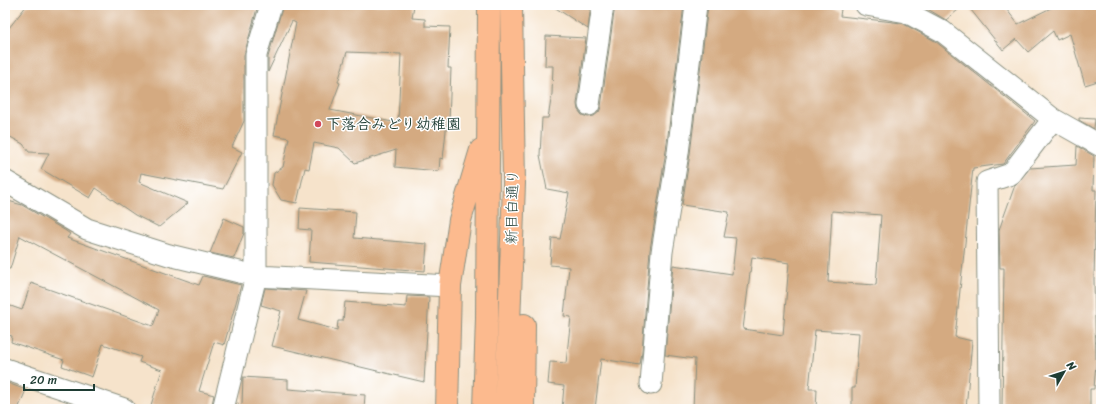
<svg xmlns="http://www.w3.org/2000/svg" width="1106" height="414" font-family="Sriracha,'Klee One',sans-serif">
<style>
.building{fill:#d4aa81;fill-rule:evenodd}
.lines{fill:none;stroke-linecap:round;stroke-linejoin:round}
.street-casing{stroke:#8a9080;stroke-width:23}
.primary-casing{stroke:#8a9080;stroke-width:24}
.street{stroke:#fff;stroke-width:21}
.primary{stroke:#fcba8e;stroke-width:22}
.poi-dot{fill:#d1495b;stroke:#fff;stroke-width:1.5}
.labels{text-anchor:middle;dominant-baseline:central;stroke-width:3;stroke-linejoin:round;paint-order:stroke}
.poi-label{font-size:15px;font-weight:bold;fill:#1f3d34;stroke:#fff;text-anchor:start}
.street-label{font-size:15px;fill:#1f3d34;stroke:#fff}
</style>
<rect width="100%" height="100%" fill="#fff"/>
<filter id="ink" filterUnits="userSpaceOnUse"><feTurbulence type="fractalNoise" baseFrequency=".025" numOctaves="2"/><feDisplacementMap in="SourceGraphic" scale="8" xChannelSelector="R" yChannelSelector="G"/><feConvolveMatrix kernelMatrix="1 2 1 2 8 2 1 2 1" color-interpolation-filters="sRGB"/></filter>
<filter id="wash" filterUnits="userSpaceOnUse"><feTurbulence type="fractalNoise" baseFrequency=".012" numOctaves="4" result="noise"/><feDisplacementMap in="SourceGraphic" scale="16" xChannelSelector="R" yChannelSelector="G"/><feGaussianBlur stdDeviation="0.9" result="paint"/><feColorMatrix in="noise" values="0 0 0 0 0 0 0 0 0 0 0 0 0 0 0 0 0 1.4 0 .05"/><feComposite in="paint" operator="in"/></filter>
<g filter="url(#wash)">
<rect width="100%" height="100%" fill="#f6e3cb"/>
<g id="blocks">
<path class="building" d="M 27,5 L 258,5 L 244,55 L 244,121 L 232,147 L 242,152 L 223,189 L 141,173 L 139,182 L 188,203 L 159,227 L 135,215 L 96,188 L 90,198 L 41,169 L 49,153 L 29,152 L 23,144 L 5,134 L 5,33 Z
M 283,5 L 414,5 L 412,18 L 425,19 L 425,26 L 450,27 L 448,68 L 451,68 L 449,122 L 447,121 L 443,159 L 440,158 L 439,171 L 395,167 L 396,150 L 355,163 L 339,148 L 314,143 L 309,169 L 305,168 L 297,203 L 281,200 L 272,185 L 274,173 L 283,167 L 289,138 L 274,135 L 296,23 L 292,21 L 268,72 L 268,57 ZM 347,52 L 401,54 L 398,123 L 330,110 L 340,83 L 338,82 Z
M 551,5 L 591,5 L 588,29 Z
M 615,5 L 684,5 L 666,151 L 650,250 L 642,352 L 640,365 L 601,359 L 595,409 L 562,409 L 564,386 L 548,384 L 550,362 L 566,363 L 571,317 L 564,316 L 569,267 L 550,265 L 552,238 L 560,239 L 569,193 L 547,189 L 540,155 L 542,118 L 548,118 L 552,94 L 553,66 L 545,66 L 546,36 L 586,38 L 577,104 L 578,110 L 582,115 L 588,117 L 594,116 L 599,112 L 601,107 Z
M 708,5 L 821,5 L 841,9 L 840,16 L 902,23 L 935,41 L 1035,121 L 1003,164 L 973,168 L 955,337 L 972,341 L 966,409 L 852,409 L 852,388 L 855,388 L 859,333 L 815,330 L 809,389 L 817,389 L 816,409 L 693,409 L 695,359 L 665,355 L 673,265 L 732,274 L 736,238 L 724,237 L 729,212 L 682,205 L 690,154 ZM 832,211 L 881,215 L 876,285 L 828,282 ZM 752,257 L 789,263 L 783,335 L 743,329 Z
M 921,5 L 964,5 L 946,20 Z
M 967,5 L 1003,5 L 1018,24 L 1057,5 L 1101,5 L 1101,80 L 1085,85 L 1070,34 L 1057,40 L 1053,31 L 1028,52 L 1016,39 L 1003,50 Z
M 1079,118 L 1095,119 L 1094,129 L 1079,120 Z
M 1077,146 L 1094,156 L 1093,190 L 1096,190 L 1094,280 L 1096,363 L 1094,389 L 1090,389 L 1090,409 L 1002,409 L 1004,268 L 1000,268 L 999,230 L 1015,185 L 1030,168 L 1076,165 Z
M 5,200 L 22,205 L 66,231 L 70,234 L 67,238 L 199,285 L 203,276 L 241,285 L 224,345 L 214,342 L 199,391 L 214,395 L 211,409 L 164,409 L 151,405 L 162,370 L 139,362 L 141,357 L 103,344 L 92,377 L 62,366 L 64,360 L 11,342 L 12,336 L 5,334 L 5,304 L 22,310 L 31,283 L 153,326 L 159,310 L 20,236 L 10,269 L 5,268 Z
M 300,208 L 356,212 L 354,238 L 427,244 L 425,271 L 309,262 L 311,230 L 299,229 Z
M 224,218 L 244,227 L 244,233 L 234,258 L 210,253 Z
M 265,288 L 306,291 L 298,320 L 337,330 L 338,321 L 343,321 L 345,302 L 406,307 L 407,296 L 429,297 L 424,382 L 272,346 L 281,311 L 261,305 Z
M 243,377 L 288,380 L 288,389 L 365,395 L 364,409 L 235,409 L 237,403 L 242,404 Z
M 5,382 L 26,390 L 18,409 L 5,409 Z"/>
</g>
</g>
<g filter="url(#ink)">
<use href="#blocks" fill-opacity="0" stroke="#8a9080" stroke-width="1"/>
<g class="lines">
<g class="street-casing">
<path id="street" d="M 866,5 L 906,12 L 942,31 L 1053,119 L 1101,146
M 589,105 L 603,5
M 5,181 L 87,229 L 169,255 L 256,276 L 450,286
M 5,369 L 124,409
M 651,384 L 662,252 L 678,153 L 696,5
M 223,409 L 256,276 L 256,55 L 271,5
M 989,409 L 987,182 L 1011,174 L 1053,119"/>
</g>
<g class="primary-casing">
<path id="primary" d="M 447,409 L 450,286 L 460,220 L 481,150
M 484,409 L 487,318 L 489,5
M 506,409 L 514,183 L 511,5
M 523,409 L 524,325"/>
</g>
<use href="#street" class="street"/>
<use href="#primary" class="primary"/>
</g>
</g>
<circle class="poi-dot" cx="318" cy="124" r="4"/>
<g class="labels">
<g class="poi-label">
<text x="326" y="124">下落合みどり幼稚園</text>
</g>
<g class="street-label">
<text transform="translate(512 207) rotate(-89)">新目白通り</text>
</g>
</g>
<rect width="1106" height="414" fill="none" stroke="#fff" stroke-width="20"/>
<g transform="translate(1064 372) rotate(51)" stroke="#ffffff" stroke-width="3" paint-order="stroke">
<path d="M0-3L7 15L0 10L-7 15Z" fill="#1f3d34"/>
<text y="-6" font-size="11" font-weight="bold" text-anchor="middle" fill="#1f3d34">N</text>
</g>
<path d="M24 384v6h70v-6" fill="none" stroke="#1f3d34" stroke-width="2"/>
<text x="30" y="384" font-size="12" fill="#1f3d34" stroke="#ffffff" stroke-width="3" paint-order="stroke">20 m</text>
</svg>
